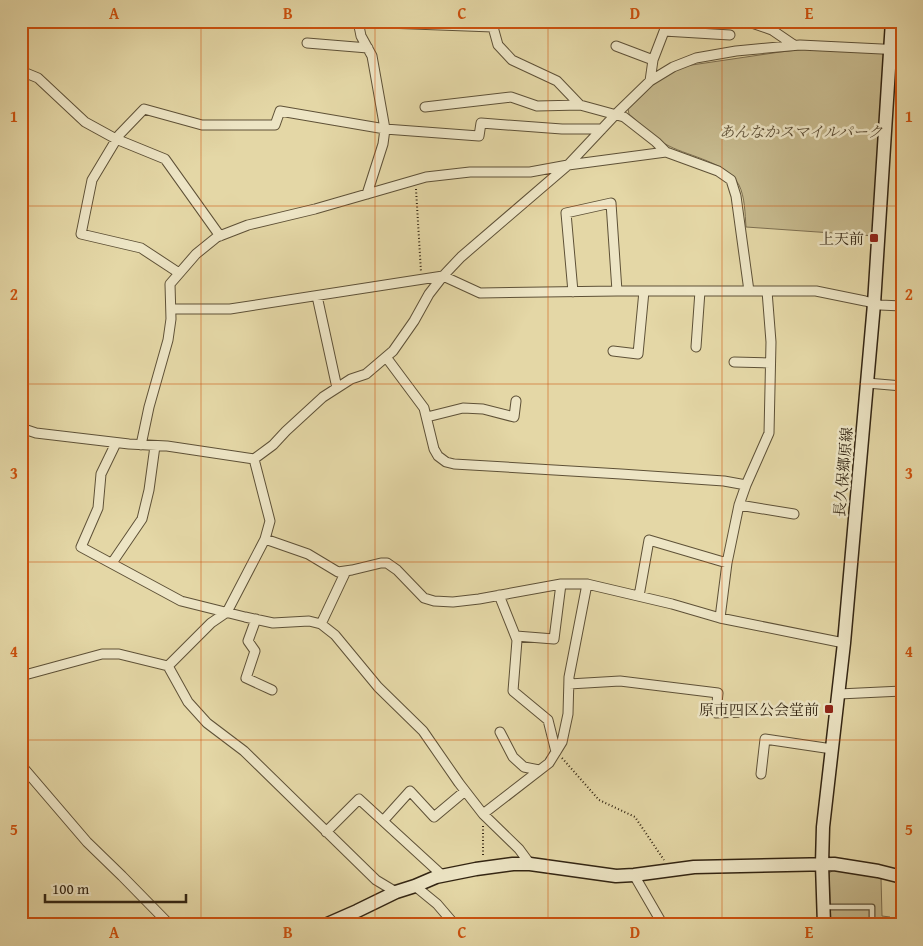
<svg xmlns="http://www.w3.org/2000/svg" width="923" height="946" font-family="'Gentium Book Plus','Noto Serif JP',serif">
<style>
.green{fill:#c6b98d;stroke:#7c6e50}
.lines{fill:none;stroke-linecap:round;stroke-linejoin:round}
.lane-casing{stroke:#5e5137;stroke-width:7}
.street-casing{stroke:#5e5137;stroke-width:11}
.secondary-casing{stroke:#322412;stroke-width:15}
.path{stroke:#322412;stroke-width:2;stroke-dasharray:1 2.5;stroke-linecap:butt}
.lane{stroke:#ede5c5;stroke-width:4.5}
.street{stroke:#ede5c5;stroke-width:9}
.secondary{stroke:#ede5c5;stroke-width:12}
.grid{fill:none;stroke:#cd510d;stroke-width:1;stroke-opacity:0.55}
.poi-dot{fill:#8f2418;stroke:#ede5c5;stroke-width:2}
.labels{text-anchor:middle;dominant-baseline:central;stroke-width:5;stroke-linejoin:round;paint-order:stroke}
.park-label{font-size:15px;font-style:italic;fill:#574931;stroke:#ede5c5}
.poi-label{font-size:15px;fill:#322412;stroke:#ede5c5;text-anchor:end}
.street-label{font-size:15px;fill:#322412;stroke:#ede5c5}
.neatline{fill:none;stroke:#cd510d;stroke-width:2}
.grid-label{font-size:16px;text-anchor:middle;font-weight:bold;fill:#cd510d}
</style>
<rect width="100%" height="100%" fill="#e4d7a6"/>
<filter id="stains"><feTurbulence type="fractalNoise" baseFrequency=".004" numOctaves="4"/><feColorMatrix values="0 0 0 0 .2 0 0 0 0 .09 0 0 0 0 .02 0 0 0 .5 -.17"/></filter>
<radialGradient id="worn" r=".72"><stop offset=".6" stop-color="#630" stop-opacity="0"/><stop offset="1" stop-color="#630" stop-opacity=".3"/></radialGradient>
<path class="green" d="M 815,48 L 887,52 L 875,236 L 746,227 C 745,214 745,197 739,185 C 726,162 691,157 669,146 C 654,139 642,125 629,114 L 628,109 L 653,85 L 667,74 L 685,66 L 780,52 Z
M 835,869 L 881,877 L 882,916 L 890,917 L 890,925 L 831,925 L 829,873 Z"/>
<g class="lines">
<g class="lane-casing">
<path id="lane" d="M 825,907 L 872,907 L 872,925"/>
</g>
<g class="street-casing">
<path id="street" d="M 358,21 L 361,36 L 372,56 L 385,129 L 383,144 L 367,194
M 493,21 L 493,27 L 498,45 L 512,60 L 557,81 L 580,105 L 624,117 L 656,142 L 666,152 L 718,171 L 731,180 L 736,196 L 749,291
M 746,21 L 772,30 L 794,45
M 359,22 L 493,27
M 664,31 L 730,35
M 307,43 L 368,48
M 616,46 L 653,60
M 21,71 L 38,78 L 85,122 L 116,139 L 165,159 L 220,236
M 650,81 L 653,60 L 668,21
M 425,107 L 511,97 L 537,106 L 580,105
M 179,273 L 141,248 L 81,234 L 92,180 L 119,135 L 144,109 L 202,125 L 275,125 L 280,111 L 385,129 L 479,136 L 481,123 L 562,129 L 602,129
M 573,292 L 566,213 L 611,203 L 617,291
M 317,296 L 337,388
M 171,309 L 230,309 L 443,276 L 480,293 L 617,291 L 816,291 L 865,301 L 880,305 L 902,306
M 696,347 L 700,291
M 613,351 L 638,354 L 644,291
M 386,357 L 424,408 L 434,449 L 438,456 L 446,462 L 454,464 L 621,474 L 724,481 L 746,485
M 734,362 L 770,363
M 867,383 L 902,386
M 427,417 L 463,408 L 483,409 L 514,417 L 516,401
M 21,428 L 36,433 L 129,444 L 167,446 L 254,459 L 273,445 L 286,431 L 323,397 L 351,379 L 366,374 L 393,351 L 414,321 L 429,294 L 443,276 L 461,257 L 568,165 L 616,114 L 650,81 L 673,67 L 696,58 L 736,51 L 800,45 L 902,50
M 116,443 L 101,474 L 98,508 L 81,547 L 181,601 L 245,617 L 273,623 L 309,621 L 321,624 L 335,635 L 378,687 L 423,731 L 459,783 L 483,814 L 519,849 L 530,864
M 141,445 L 149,407 L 168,340 L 171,319 L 170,284 L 196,254 L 217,237 L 248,225 L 315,209 L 426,177 L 470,172 L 530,172 L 568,165 L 666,152
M 739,505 L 794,514
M 265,539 L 308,554 L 338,572 L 352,570 L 381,563 L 387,563 L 397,570 L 424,598 L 434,601 L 453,602 L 479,599 L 561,584 L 587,584 L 672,604 L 720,618 L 844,643
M 112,563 L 142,519 L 149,490 L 155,446
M 499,595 L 517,640 L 513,691 L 548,720 L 556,752
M 639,596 L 649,540 L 727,563
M 720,618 L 727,563 L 739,505 L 746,485 L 769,433 L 771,342 L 767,291
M 256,619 L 248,641 L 255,651 L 246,678 L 272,690
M 321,624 L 346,571
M 516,636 L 554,639 L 561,584
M 168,666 L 211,623 L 227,612 L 265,539 L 270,521 L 254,459
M 21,676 L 102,654 L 119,654 L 168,666 L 188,702 L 207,723 L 244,751 L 376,880 L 396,892
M 569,684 L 620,681 L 718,693 L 716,713 L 746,712
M 839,694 L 902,691
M 500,732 L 513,757 L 524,767 L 539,770
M 21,765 L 87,842 L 122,876 L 170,925
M 761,774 L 765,739 L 832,749
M 483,814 L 549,763 L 562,742 L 568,714 L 569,677 L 587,584
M 383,821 L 410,791 L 434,817 L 465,791
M 326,832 L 359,799 L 443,876
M 634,875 L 663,925
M 415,886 L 437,904 L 455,925"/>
</g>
<g class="secondary-casing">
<path id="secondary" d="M 325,925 L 357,911 L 396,892 L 415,886 L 436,877 L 476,869 L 513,864 L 530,864 L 616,876 L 634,875 L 694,867 L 834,864 L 878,871 L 902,877
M 824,925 L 822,864 L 823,827 L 844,643 L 874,304 L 892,21"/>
</g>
<path class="path" d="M 416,189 L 421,272
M 562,758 L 599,800 L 635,817 L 664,860
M 483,826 L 483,857"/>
<use href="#lane" class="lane"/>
<use href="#street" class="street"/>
<use href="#secondary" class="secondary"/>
</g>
<path class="grid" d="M 201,21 L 201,925M 375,21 L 375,925M 548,21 L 548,925M 722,21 L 722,925M 21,206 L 902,206M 21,384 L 902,384M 21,562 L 902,562M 21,740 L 902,740"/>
<g class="poi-dot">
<rect x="869" y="233" width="10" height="10" rx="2.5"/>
<rect x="824" y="704" width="10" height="10" rx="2.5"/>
</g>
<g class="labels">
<g class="park-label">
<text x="801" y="131">あんなかスマイルパーク</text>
</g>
<g class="poi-label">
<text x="864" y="238">上天前</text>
<text x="819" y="709">原市四区公会堂前</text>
</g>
<g class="street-label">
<text transform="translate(843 472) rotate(-85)">長久保郷原線</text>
</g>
</g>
<rect width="923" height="946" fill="none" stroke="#e4d7a6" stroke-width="55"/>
<path d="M45 894v8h141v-8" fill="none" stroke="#322412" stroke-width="2.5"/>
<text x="52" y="894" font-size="15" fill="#322412" stroke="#ede5c5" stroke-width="4" paint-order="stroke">100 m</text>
<rect x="28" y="28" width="868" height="890" class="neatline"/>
<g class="grid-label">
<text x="114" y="19">A</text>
<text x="288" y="19">B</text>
<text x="462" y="19">C</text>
<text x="635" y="19">D</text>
<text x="809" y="19">E</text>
<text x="14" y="122">1</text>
<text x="909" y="122">1</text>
<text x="14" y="300">2</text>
<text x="909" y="300">2</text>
<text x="14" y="479">3</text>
<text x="909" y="479">3</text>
<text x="14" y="657">4</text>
<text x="909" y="657">4</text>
<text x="14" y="835">5</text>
<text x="909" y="835">5</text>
<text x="114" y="938">A</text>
<text x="288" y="938">B</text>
<text x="462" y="938">C</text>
<text x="635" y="938">D</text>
<text x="809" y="938">E</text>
</g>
<rect width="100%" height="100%" filter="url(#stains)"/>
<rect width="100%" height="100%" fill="url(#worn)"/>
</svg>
